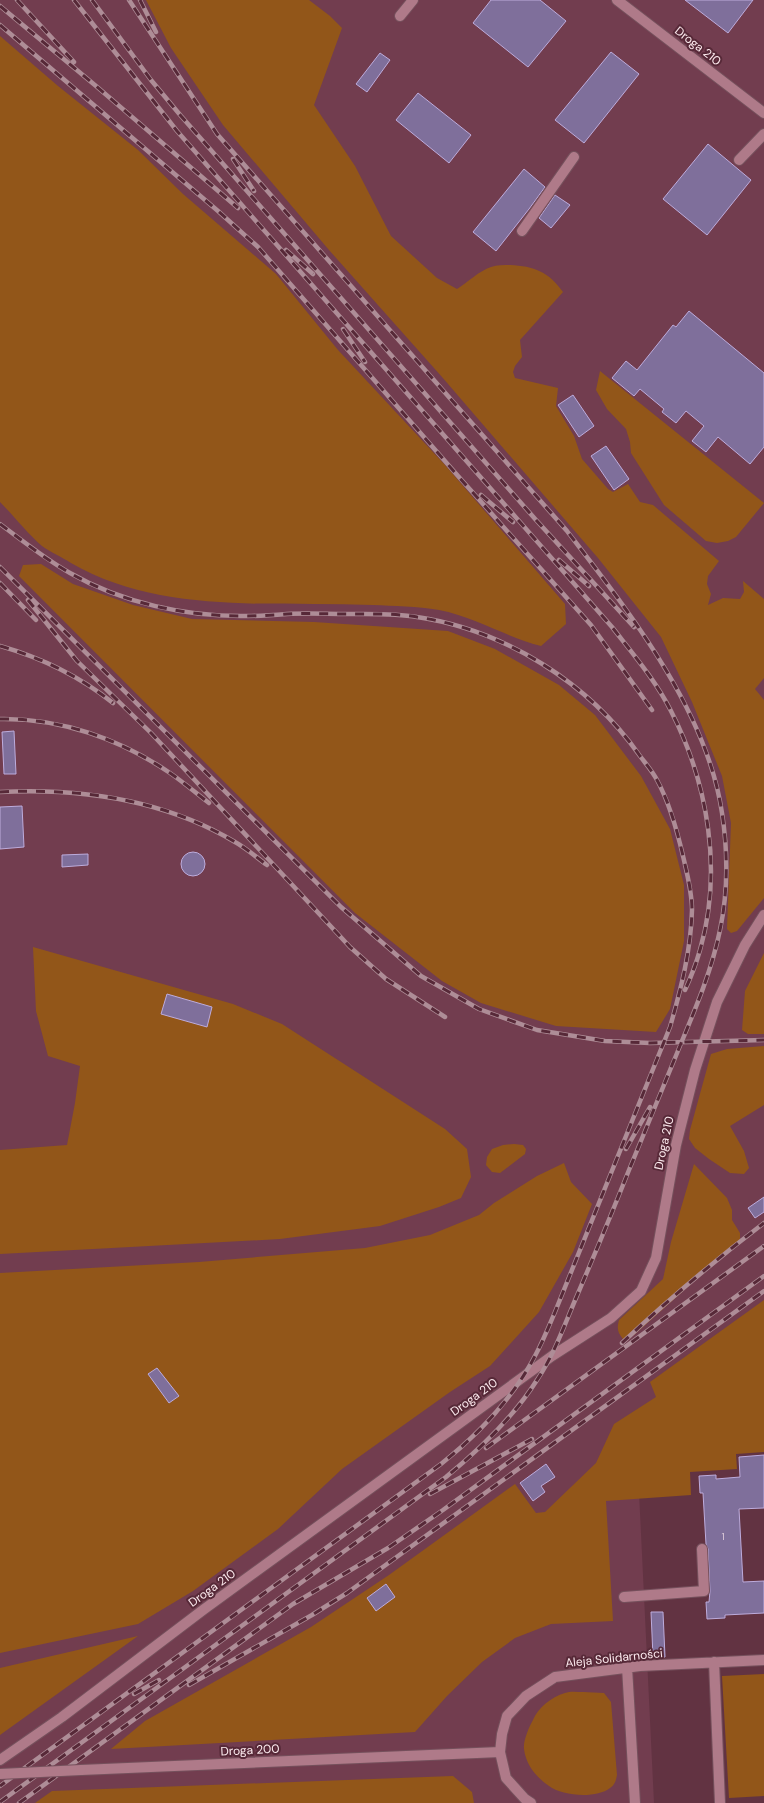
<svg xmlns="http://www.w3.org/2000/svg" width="764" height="1803" font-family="'DM Sans',sans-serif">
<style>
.built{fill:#723d4f}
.green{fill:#925619}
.building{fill:#7f6f9b;stroke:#bdacdc}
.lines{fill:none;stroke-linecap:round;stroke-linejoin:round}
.minor-casing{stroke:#75505c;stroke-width:12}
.minor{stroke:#af7a89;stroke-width:10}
.rail-casing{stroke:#ae8d97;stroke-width:4.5}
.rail{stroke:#572938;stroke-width:3;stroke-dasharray:9;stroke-linecap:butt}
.minor-bridge-casing{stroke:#75505c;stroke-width:12;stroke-linecap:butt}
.minor-bridge{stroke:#af7a89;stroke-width:10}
.labels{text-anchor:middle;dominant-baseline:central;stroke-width:4;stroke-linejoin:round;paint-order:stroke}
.number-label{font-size:10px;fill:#deccda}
.street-label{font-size:12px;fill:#fdebef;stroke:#572938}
</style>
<rect width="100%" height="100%" fill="#623342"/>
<path class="built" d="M 0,0 L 764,0 L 764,1425 L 636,1430 L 654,1803 L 0,1803 Z"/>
<path class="green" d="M 146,0 L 309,0 L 330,16 L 342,28 L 314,105 L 355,166 L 391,236 L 437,278 L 457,289 C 468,282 479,271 491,267 C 497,265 504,265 510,265 C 534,266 549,272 563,292 L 520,340 L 522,357 L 515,366 L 513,372 L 515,378 L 558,388 L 556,406 L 574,436 L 582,459 L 608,489 L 613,492 L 628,484 L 640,502 L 653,505 L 719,561 L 708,576 L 707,584 L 711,594 L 708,605 L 723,598 L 740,599 L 744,592 L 743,581 L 764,599 L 764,678 L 755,689 L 764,700 L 764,898 L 737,931 L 731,933 L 727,929 L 731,823 L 722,776 L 692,702 L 661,637 L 598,558 L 442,377 L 329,250 L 223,125 L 171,48 Z
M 0,36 L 58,86 L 138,150 L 183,194 L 276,274 L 338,350 L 445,465 L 565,604 L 566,624 L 541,646 C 506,637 475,617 439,610 C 417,606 394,606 373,605 C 272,601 161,615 71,563 C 62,557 50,552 42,546 C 27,533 14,516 0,502 Z
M 600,371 L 764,503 L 736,537 L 728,541 L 717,543 L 706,541 L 664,505 L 631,453 L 630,442 L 626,429 L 607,409 L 596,390 Z
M 41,564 L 73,584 L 133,605 L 192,619 L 314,622 L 448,631 L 495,649 L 559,685 L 595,715 L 641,776 L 670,829 L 684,885 L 684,941 L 670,1009 L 656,1032 L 556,1026 L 481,1003 L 442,981 L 355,913 L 19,576 L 23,565 Z
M 33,947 L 233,1004 L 282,1024 L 445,1129 L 467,1149 L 471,1177 L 461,1198 L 439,1207 L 380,1226 L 280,1239 L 0,1254 L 0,1150 L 67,1145 L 75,1103 L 80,1066 L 48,1056 L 36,1011 Z
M 764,953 L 764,1034 L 748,1034 L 742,1030 L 745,991 Z
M 764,1046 L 764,1105 L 730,1126 L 744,1151 L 749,1168 L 744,1174 L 730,1173 L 709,1159 L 695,1148 L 689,1139 L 690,1130 L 711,1054 L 727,1049 Z
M 514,1144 L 523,1145 L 526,1149 L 525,1154 L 500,1173 L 492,1172 L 486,1165 L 487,1157 L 492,1149 L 503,1145 Z
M 564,1163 L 571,1182 L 592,1204 L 573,1252 L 539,1312 L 490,1366 L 450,1392 L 342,1469 L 278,1529 L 193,1591 L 138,1624 L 0,1653 L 0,1273 L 199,1262 L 365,1248 L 430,1235 L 479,1215 L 494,1203 L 537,1176 Z
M 694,1164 L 727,1198 L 732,1210 L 732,1220 L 740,1233 L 740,1240 L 634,1335 L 623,1339 C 617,1332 617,1328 619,1320 L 663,1279 L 671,1242 Z
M 764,1300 L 764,1452 L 736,1454 L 737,1469 L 690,1472 L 691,1495 L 606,1501 L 613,1621 L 551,1624 L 515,1638 L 482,1662 L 447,1696 L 415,1732 L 111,1749 L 145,1721 L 311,1627 L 389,1575 L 515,1484 L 536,1513 L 545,1512 L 596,1463 L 614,1424 L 656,1397 L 650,1382 Z
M 138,1636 L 0,1735 L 0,1668 Z
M 764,1674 L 764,1796 L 729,1798 L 722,1676 Z
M 583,1692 L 604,1693 L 611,1702 L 617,1775 C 616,1780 615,1785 610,1788 C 596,1799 562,1796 549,1786 C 536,1777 526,1765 524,1749 C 523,1741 529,1727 533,1720 C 538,1708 551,1697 565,1693 C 570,1691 577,1692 583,1692 Z
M 453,1776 L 472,1792 L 474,1803 L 35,1803 L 52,1791 Z"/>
<path class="building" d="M 491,0 L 540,0 L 566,21 L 528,67 L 473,23 Z
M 685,0 L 753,0 L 728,33 Z
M 611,52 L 639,74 L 584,143 L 555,120 Z
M 380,53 L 390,60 L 367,92 L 356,84 Z
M 418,93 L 471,135 L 449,163 L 396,120 Z
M 708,144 L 751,180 L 707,235 L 663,199 Z
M 524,169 L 545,187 L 529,209 L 496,251 L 473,232 Z
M 555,195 L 570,205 L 551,228 L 539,218 Z
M 689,311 L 764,373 L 764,447 L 750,464 L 718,437 L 706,452 L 692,441 L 704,426 L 686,411 L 676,423 L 662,412 L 664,409 L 640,389 L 634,396 L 612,378 L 626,361 L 637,370 L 673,325 L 676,327 Z
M 573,395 L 594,426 L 579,437 L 558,405 Z
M 606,446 L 629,479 L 614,490 L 591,456 Z
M 14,731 L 16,774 L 4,774 L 2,732 Z
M 22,806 L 24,847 L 0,849 L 0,807 Z
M181 864a12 12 0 1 1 24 0a12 12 0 1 1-24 0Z
M 88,854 L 88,865 L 62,867 L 62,855 Z
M 167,994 L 212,1007 L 207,1027 L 161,1014 Z
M 764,1197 L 764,1212 L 755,1218 L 748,1208 Z
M 157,1368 L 179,1396 L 169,1403 L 148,1374 Z
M 764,1455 L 764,1508 L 739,1509 L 743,1582 L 764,1581 L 764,1613 L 725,1615 L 725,1618 L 707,1619 L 706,1602 L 709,1602 L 710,1591 L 708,1549 L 706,1544 L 703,1493 L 700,1493 L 699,1476 L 716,1475 L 716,1479 L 740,1477 L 739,1457 Z
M 546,1464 L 555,1477 L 541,1486 L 545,1492 L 533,1501 L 520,1483 Z
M 386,1584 L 395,1597 L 376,1611 L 367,1598 Z
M 651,1612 L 663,1612 L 665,1657 L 653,1657 Z"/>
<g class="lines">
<g class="minor-casing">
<path id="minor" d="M 617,0 L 764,113
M 400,16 L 413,0
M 739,160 L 764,134
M 522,231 L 574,157
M 624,1597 L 704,1591 L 702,1549
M 714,1662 L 720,1803
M 627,1667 L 635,1803
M 0,1760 L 62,1717 L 203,1610 L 552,1356 L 611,1318 L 641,1291 L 656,1258 L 676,1145 L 695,1070 L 717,1002 L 745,945 L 764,915
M 81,1770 L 500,1752
M 531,1803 L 525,1799 L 506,1778 L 500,1752 L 502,1734 L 507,1716 L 526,1696 L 555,1677 L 640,1666 L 764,1660"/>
</g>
<use href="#minor" class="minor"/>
<g class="rail-casing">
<path id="rail" d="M 17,0 L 74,62
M 74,0 L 177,131 L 612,627 C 633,654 656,681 671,711 C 708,783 723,871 700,950 C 696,964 691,977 685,990
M 92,0 L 151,80 L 181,116 L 536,520 L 634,627
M 140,0 L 156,32
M 0,6 L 96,86 L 238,208
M 0,25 L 218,211 L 258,247 L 458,476 L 591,625 L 652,710
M 233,159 L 254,191
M 286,250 L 313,274
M 343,329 L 365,362
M 481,495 L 513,522
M 0,524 C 23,541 45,559 70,573 C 122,603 187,617 247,616 C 261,616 274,615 287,614 C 307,613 327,614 347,614 C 370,614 394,613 417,617 C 505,630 589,683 640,756 C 646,764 653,772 657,780 C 670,804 677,830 683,856 C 687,873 692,892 692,910 C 691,950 681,989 670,1027 L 555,1312 C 549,1326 543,1341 536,1354 C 514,1397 479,1434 441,1464 L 0,1786
M 559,560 L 589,586
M 0,567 L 341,907 L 421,976 L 479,1009 L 537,1030 L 605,1041 L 650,1043 L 764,1040
M 0,583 L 36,620
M 28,600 L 77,661 L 151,733 L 350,947 L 386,979 L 445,1017
M 0,646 C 42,658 79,676 113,703
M 0,719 C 61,718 120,739 170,773 C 183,782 196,793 209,803
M 0,792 C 82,788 163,799 235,842 C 246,848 256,857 267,865
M 626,1149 L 650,1107
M 622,1343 C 667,1301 714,1261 764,1223
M 486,1448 L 764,1246
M 430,1494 L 532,1439
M 189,1685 L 312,1615 L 347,1593 L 764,1291
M 134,1694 L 159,1680
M 0,1802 L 446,1477 C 480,1449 513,1418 537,1380 C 554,1355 564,1326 576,1298 C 594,1256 612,1213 629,1170 C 647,1127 664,1084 682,1041 C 697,1005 712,969 720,930 C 728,892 728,852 722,813 C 707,710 629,612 567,531 L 217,134 L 129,0
M 19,1803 L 293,1604 L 388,1548 L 443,1510 L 764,1276"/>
</g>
<use href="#rail" class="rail"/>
<g class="minor-bridge-casing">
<path id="minor-bridge" d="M 0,1774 L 81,1770"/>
</g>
<use href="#minor-bridge" class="minor-bridge"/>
</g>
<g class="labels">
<g class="number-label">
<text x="723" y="1536">1</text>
</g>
<g class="street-label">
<text transform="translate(698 46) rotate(38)">Droga 210</text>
<text transform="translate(664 1143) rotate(-78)">Droga 210</text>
<text transform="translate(474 1397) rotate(-36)">Droga 210</text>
<text transform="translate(212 1588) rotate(-36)">Droga 210</text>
<text transform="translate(614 1658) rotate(-6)">Aleja Solidarności</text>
<text transform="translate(250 1750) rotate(-3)">Droga 200</text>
</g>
</g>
</svg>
